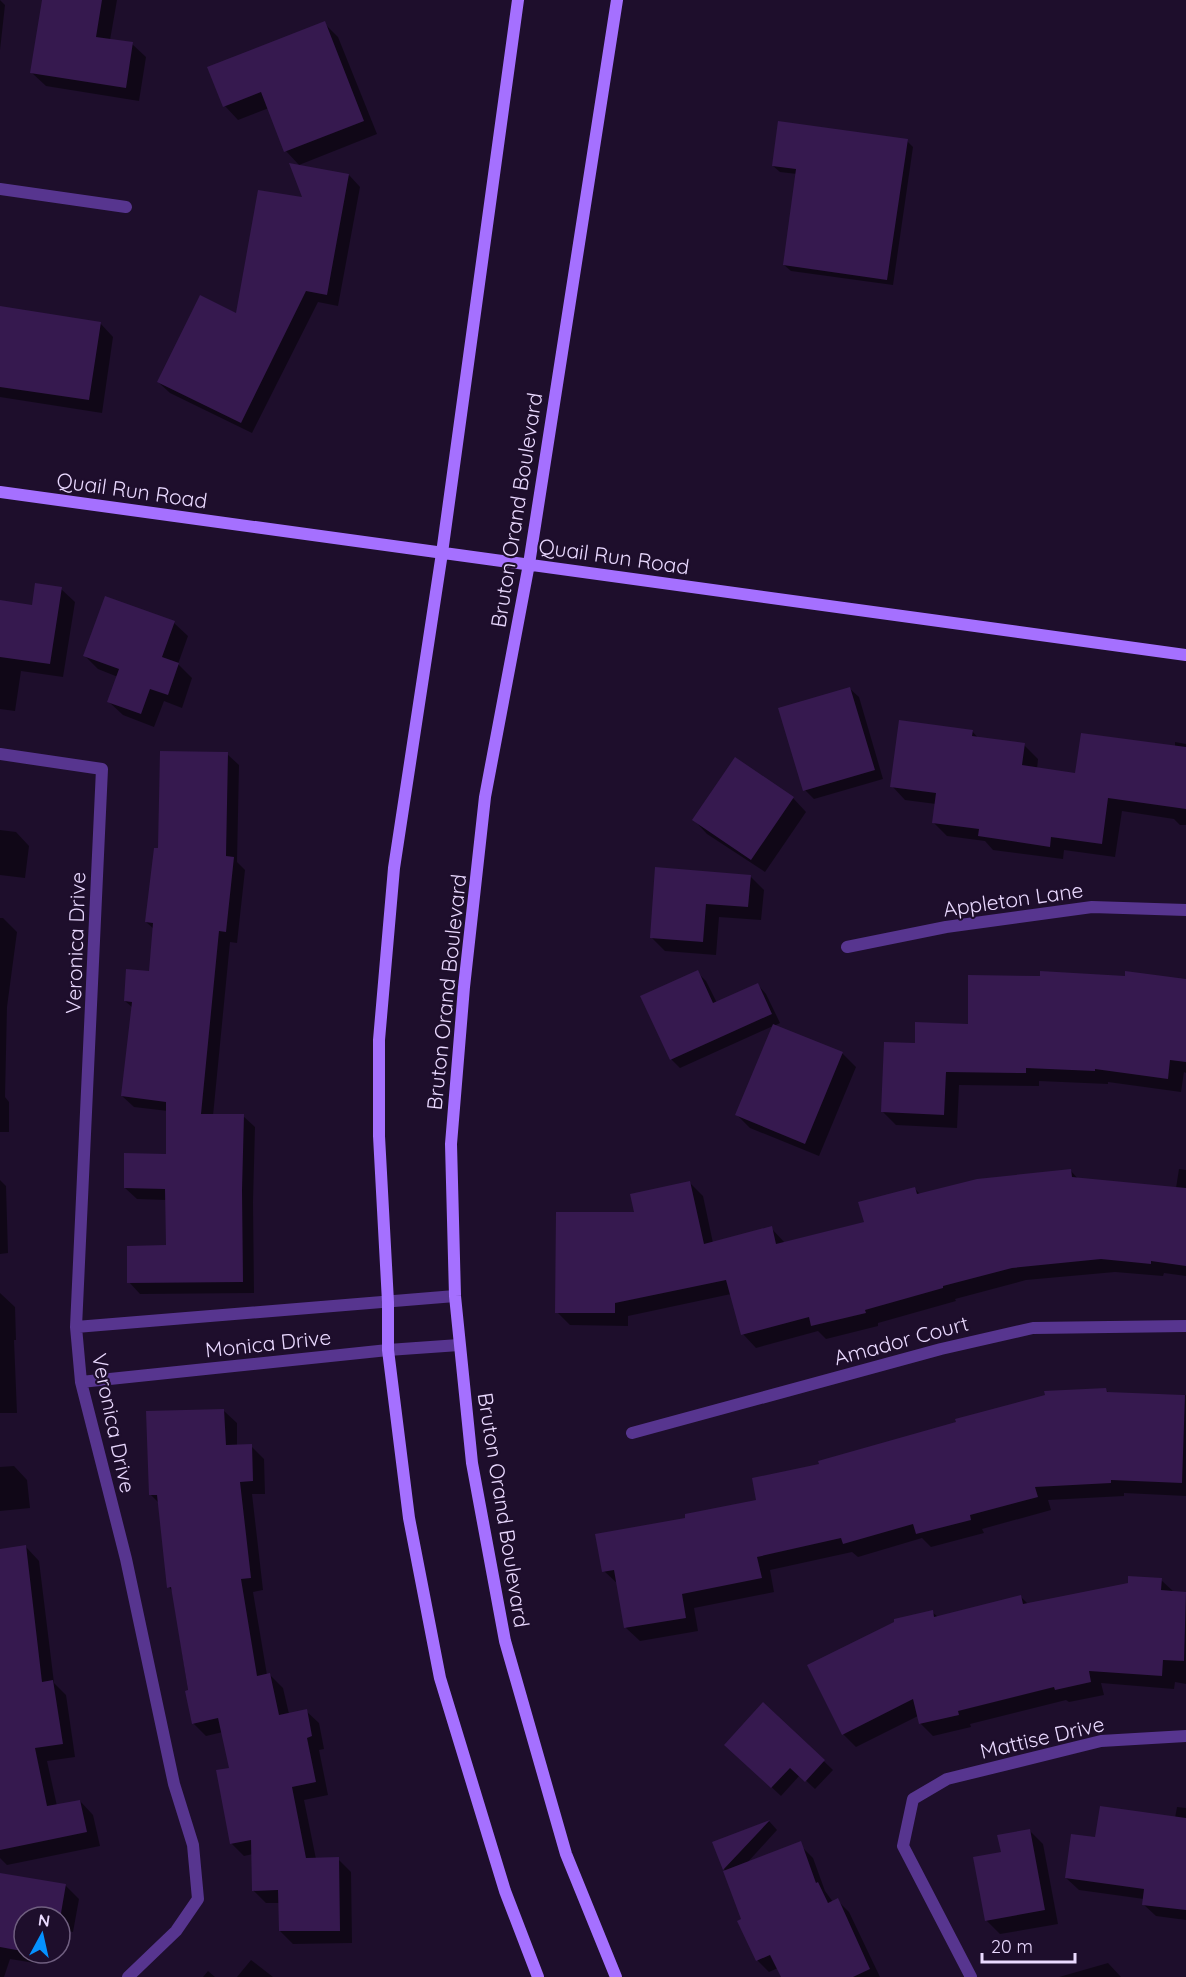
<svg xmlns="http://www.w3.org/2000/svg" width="1186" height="1977" font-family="Quicksand,sans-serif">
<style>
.shadow{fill:#0007}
.building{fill:#36194f}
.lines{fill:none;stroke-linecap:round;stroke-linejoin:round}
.street{stroke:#57358f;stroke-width:12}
.secondary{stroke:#a570ff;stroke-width:12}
.labels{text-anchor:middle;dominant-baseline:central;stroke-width:4.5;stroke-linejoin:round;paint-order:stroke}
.street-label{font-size:21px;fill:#ead9ff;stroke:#1e0e2c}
</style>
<rect width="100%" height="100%" fill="#1e0e2c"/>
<path class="shadow" d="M 0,0 L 5,5 L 0,50 Z
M 43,0 L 117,0 L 110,40 L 132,44 L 146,57 L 139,101 L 46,86 L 32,73 Z
M 324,23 L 338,37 L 377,134 L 299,165 L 286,151 L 269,108 L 238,120 L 225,106 L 209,68 Z
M 907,141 L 913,147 L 893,285 L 791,271 L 784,265 L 797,174 L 780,172 L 773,166 Z
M 349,175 L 360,187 L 338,306 L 318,302 L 252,433 L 170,393 L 158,382 L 237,315 L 304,199 Z
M 0,308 L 100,323 L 113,337 L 102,413 L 0,397 Z
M 61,589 L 75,602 L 63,677 L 21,671 L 15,711 L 0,709 L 0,602 L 33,607 Z
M 105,598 L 174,623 L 188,636 L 178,664 L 192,678 L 182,708 L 164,701 L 154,727 L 123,715 L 109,702 L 118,677 L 98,669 L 84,655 Z
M 849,688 L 859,697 L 883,779 L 814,799 L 805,790 Z
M 972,731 L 979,739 L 1024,745 L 1038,759 L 1037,769 L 1077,775 L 1175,747 L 1175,742 L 1186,744 L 1186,825 L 1180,825 L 1174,819 L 1122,811 L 1115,857 L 1064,850 L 1063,859 L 993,850 L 985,841 L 947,836 L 933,822 L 936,804 L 905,800 L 892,786 Z
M 227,754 L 239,765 L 237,862 L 245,870 L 237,943 L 230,942 L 213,1116 L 243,1116 L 255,1127 L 253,1202 L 254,1293 L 140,1294 L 129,1282 L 167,1247 L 166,1200 L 137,1199 L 125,1188 L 167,1155 L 168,1111 L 134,1107 L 122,1096 L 133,1008 L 125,1001 L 150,972 L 154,929 L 146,922 L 160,850 Z
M 793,798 L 806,812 L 765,872 L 707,834 L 694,820 Z
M 0,830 L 16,832 L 29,846 L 25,878 L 0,875 Z
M 750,876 L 764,890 L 761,920 L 719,917 L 716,955 L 665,951 L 651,937 Z
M 0,918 L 3,918 L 17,932 L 7,1007 L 5,1097 L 9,1102 L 9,1132 L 0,1132 Z
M 697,972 L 706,981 L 717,1003 L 758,985 L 766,994 L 780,1023 L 774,1026 L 842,1053 L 856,1067 L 819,1156 L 750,1128 L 737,1115 L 773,1026 L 680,1068 L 671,1059 Z
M 1186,981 L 1186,1073 L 1184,1072 L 1181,1092 L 1108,1082 L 1108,1084 L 1039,1081 L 1039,1086 L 959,1085 L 957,1128 L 896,1125 L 883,1112 L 916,1044 L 969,1026 Z
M 1179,1169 L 1186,1170 L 1186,1276 L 1164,1273 L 1163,1276 L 1115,1272 L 1026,1280 L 955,1299 L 956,1301 L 878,1323 L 878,1326 L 826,1339 L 818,1331 L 756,1348 L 743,1334 L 731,1294 L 628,1316 L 628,1326 L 570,1325 L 557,1312 L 636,1213 L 690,1183 L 703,1196 L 713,1243 L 771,1228 L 785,1243 L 866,1224 L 915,1189 L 921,1195 L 1071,1171 L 1079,1180 L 1176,1188 Z
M 0,1180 L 6,1186 L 8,1253 L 0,1254 Z
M 0,1293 L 15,1307 L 16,1340 L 14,1340 L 17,1413 L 0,1413 Z
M 1106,1390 L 1110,1394 L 1186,1395 L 1186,1496 L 1124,1493 L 1124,1496 L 1048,1500 L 1051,1510 L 982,1529 L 984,1533 L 931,1547 L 922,1538 L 858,1557 L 852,1552 L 770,1570 L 774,1592 L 694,1608 L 698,1631 L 640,1641 L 626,1628 L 618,1584 L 604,1571 L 687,1519 L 758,1501 L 821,1465 Z
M 224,1411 L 237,1423 L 237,1446 L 251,1446 L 264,1459 L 265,1494 L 252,1494 L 263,1590 L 253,1592 L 267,1675 L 270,1675 L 283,1688 L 289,1714 L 306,1711 L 319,1723 L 324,1749 L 319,1750 L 328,1795 L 304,1800 L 316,1859 L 338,1859 L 351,1872 L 352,1943 L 293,1944 L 280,1931 L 280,1903 L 266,1903 L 253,1890 L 253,1854 L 244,1856 L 231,1843 L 231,1769 L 223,1732 L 206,1736 L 193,1723 L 173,1592 L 169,1587 L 159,1503 L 150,1494 Z
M 14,1466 L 27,1480 L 30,1508 L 0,1511 L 0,1467 Z
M 26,1547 L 39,1561 L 54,1683 L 66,1695 L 75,1757 L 47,1761 L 57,1806 L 80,1801 L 93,1815 L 100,1846 L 7,1865 L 0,1858 L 0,1551 Z
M 1161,1580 L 1174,1592 L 1186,1593 L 1186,1684 L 1175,1682 L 1174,1689 L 1101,1683 L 1104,1695 L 1069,1702 L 1066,1700 L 970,1724 L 971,1727 L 933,1736 L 920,1723 L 918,1716 L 856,1747 L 843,1734 L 932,1612 L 938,1617 L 1021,1597 L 1029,1605 Z
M 764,1704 L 833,1770 L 815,1789 L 800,1775 L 781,1796 L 735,1753 Z
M 1177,1807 L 1186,1808 L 1186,1920 L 1156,1916 L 1143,1904 L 1144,1899 L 1079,1890 L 1066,1878 L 1097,1839 L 1175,1818 Z
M 769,1821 L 777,1830 L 746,1864 L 801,1846 L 813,1858 L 825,1891 L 833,1902 L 837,1900 L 849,1912 L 880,1977 L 783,1977 L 778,1968 L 769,1972 L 758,1961 L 739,1921 L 743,1919 L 714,1842 Z
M 1030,1831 L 1043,1844 L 1058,1924 L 1000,1934 L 986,1920 L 1002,1853 Z
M 0,1874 L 66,1886 L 79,1899 L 73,1932 L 60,1929 L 60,1917 L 24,1917 L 24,1953 L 37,1953 L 35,1963 L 10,1959 L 4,1977 L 0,1977 Z
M 251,1960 L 273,1977 L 237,1977 Z
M 1108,1963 L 1121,1977 L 1059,1977 Z
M 208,1971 L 215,1977 L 203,1977 Z"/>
<path class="building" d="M 42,0 L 102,0 L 96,37 L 133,42 L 126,88 L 30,73 Z
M 325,21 L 364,121 L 284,152 L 261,92 L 223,107 L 207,67 Z
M 778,121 L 908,139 L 887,280 L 783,265 L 796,169 L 772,166 Z
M 289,163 L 349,174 L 327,295 L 306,291 L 241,423 L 157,382 L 200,295 L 236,313 L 258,190 L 302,197 Z
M 0,306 L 101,322 L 89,400 L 0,387 Z
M 35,583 L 62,587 L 50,664 L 0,657 L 0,600 L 32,605 Z
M 105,596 L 175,621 L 162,657 L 179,663 L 168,695 L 150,689 L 141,714 L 107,702 L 119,669 L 83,656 Z
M 850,687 L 875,770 L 803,791 L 778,708 Z
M 899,720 L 973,730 L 972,736 L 1025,743 L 1022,765 L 1075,773 L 1081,733 L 1186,747 L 1186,809 L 1108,798 L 1102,844 L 1051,837 L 1050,847 L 978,836 L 979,829 L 932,823 L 936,793 L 890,787 Z
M 160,751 L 228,752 L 226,856 L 234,857 L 226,932 L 219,931 L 201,1114 L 244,1114 L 242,1190 L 243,1282 L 127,1283 L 127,1246 L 166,1245 L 165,1189 L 124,1188 L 124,1153 L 166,1154 L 166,1102 L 121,1096 L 132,1002 L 124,1001 L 126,969 L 149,971 L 153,923 L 145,922 L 154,848 L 158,848 Z
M 735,757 L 794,797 L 751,860 L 692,820 Z
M 655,867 L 751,875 L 748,907 L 706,904 L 703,942 L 650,938 Z
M 698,970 L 713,1003 L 758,983 L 772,1014 L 670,1060 L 640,996 Z
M 1040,971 L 1125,976 L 1125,971 L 1186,979 L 1186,1062 L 1170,1060 L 1168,1079 L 1095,1069 L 1095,1071 L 1026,1068 L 1026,1073 L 946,1072 L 944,1115 L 881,1112 L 884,1042 L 915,1043 L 915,1022 L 968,1024 L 968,975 L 1040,976 Z
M 773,1024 L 843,1052 L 805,1144 L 735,1115 Z
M 1071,1169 L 1072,1177 L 1186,1188 L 1186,1266 L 1151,1261 L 1151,1264 L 1101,1259 L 1012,1268 L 943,1286 L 943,1288 L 865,1310 L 866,1313 L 811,1326 L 809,1317 L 741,1335 L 726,1280 L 615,1303 L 615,1313 L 555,1313 L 556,1212 L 634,1212 L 630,1194 L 690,1181 L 704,1244 L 772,1226 L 776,1244 L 864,1222 L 858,1202 L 915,1187 L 917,1194 L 977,1179 Z
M 1106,1388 L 1107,1392 L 1185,1395 L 1182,1483 L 1111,1480 L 1111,1483 L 1035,1487 L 1038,1497 L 970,1515 L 971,1520 L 916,1534 L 913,1524 L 843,1544 L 841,1538 L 757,1557 L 762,1578 L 682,1594 L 686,1618 L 624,1628 L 614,1570 L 602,1572 L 595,1534 L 685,1518 L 685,1514 L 756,1500 L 752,1478 L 819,1464 L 818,1461 L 956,1422 L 955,1419 L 1045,1395 L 1044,1391 Z
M 224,1409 L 226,1445 L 252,1444 L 253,1481 L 240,1482 L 251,1578 L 241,1579 L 257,1676 L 270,1673 L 279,1715 L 307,1709 L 312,1736 L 307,1738 L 316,1782 L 292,1787 L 306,1858 L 339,1857 L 340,1931 L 279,1931 L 278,1890 L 252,1891 L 251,1840 L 230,1844 L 216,1770 L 229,1768 L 218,1718 L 192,1724 L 185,1691 L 188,1690 L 171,1587 L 167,1588 L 157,1495 L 149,1495 L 146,1411 Z
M 26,1545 L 42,1682 L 53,1680 L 63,1744 L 35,1748 L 47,1806 L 80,1800 L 87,1832 L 0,1850 L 0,1549 Z
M 1128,1576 L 1162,1578 L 1161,1590 L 1186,1592 L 1184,1661 L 1163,1660 L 1162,1676 L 1089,1671 L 1091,1682 L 1055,1690 L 1054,1687 L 958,1711 L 959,1715 L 919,1724 L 913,1699 L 842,1735 L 807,1665 L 894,1622 L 894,1619 L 933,1610 L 934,1617 L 1021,1595 L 1023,1604 L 1128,1583 Z
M 763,1702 L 825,1760 L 805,1782 L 790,1768 L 771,1788 L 724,1745 Z
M 1100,1806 L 1186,1818 L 1186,1910 L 1142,1905 L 1144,1889 L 1065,1878 L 1071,1834 L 1095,1837 Z
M 770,1820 L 723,1870 L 712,1842 Z
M 1030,1829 L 1045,1910 L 985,1921 L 973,1857 L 1001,1852 L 997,1835 Z
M 801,1841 L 816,1883 L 818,1882 L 828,1903 L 838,1898 L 870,1969 L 853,1977 L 781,1977 L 770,1955 L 756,1961 L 737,1921 L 741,1919 L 723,1871 Z
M 0,1873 L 66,1884 L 60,1919 L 60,1917 L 28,1913 L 28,1917 L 24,1917 L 22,1951 L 0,1947 Z"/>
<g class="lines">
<path class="street" d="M 0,189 L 126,207
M 0,754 L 102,769 L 76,1327 L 81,1382 L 126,1559 L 174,1784 L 193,1845 L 198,1899 L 176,1931 L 128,1977
M 847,947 L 946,927 L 1092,907 L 1186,910
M 76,1327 L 455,1296
M 81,1382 L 388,1350 L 459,1345
M 632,1433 L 941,1349 L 1033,1328 L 1186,1326
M 971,1977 L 903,1846 L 913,1799 L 947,1779 L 1101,1741 L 1186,1736"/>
<path class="secondary" d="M 518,0 L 442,553 L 394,868 L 379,1040 L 379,1136 L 388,1302 L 388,1350 L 409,1518 L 440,1678 L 505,1891 L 538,1977
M 0,492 L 1186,655
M 616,1977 L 566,1854 L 505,1641 L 472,1463 L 455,1296 L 451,1144 L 464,987 L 485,797 L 529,564 L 617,0"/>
</g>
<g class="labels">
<g class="street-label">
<text transform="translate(132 490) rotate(8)">Quail Run Road</text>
<text transform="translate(516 510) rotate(-81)">Bruton Orand Boulevard</text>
<text transform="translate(614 556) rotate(8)">Quail Run Road</text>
<text transform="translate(1013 899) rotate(-8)">Appleton Lane</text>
<text transform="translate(75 943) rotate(-88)">Veronica Drive</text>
<text transform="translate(446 992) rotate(-84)">Bruton Orand Boulevard</text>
<text transform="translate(901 1340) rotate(-15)">Amador Court</text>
<text transform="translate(268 1343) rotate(-6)">Monica Drive</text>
<text transform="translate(114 1423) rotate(78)">Veronica Drive</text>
<text transform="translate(504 1510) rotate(81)">Bruton Orand Boulevard</text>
<text transform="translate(1042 1737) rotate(-13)">Mattise Drive</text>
</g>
</g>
<g transform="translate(42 1935) rotate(8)"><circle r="28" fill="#1e0e2c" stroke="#705f80" stroke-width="1.5"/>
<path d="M0-4.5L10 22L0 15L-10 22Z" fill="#0591ff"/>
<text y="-9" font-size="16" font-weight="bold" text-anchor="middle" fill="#ead9ff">N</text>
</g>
<path d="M982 1953v9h93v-9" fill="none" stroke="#ead9ff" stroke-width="3"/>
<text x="991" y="1953" font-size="18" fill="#ead9ff" stroke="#1e0e2c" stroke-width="4.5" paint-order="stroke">20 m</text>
</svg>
